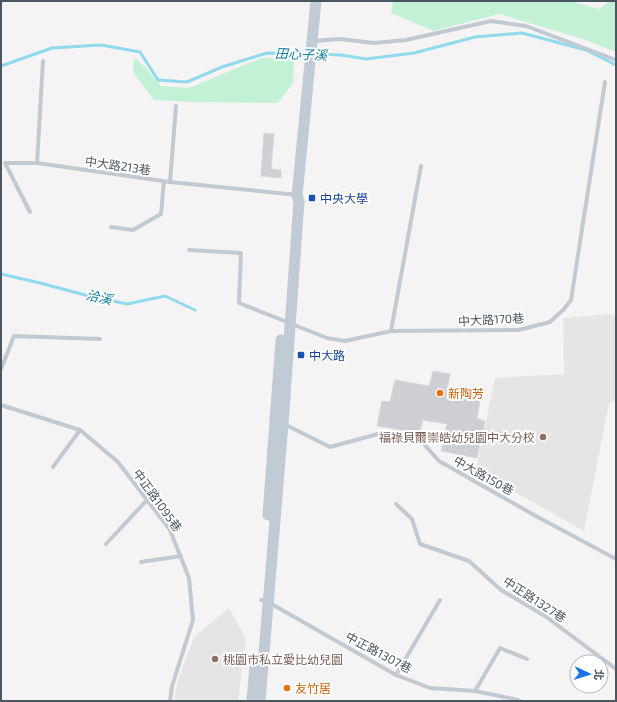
<svg xmlns="http://www.w3.org/2000/svg" width="617" height="702" font-family="'Exo 2','Noto Sans TC',sans-serif">
<style>
.education{fill:#e6e4e5}
.green{fill:#c3f1d5}
.lines{fill:none;stroke-linecap:round;stroke-linejoin:round}
.stream{stroke:#90daee;stroke-width:3}
.building{fill:#cdcfd5;stroke:#d7d9de}
.lane{stroke:#c1cad2;stroke-width:4}
.secondary{stroke:#c1cbd6;stroke-width:11}
.transit-dot{fill:#1a4fb4;stroke:#fff;stroke-width:1.5}
.food-dot{fill:#e8710a;stroke:#fff;stroke-width:1.5}
.education-dot{fill:#8d6e63;stroke:#fff;stroke-width:1.5}
.labels{text-anchor:middle;dominant-baseline:central;stroke-width:4;stroke-linejoin:round;paint-order:stroke}
.street-label{font-size:12px;fill:#4a5661;stroke:#fff}
.transit-label{font-size:12px;fill:#164399;stroke:#fff;text-anchor:start}
.food-label{font-size:12px;fill:#c56008;stroke:#fff;text-anchor:start}
.education-label{font-size:12px;fill:#785e54;stroke:#fff;text-anchor:end}
.water-label{font-size:13px;font-style:italic;fill:#0c7c9b;stroke:#fff}
</style>
<rect width="100%" height="100%" fill="#f5f3f3"/>
<path class="education" d="M 609,314 L 616,315 L 616,399 L 609,403 L 584,531 L 476,470 L 495,378 L 564,374 L 563,318 Z
M 229,608 L 246,639 L 238,701 L 174,701 L 178,680 L 194,637 Z"/>
<path class="green" d="M 393,1 L 571,1 L 599,9 L 610,1 L 616,1 L 616,52 L 583,39 L 499,14 L 434,31 L 391,13 Z
M 134,57 L 145,67 L 161,86 L 189,88 L 261,58 L 294,58 L 293,83 L 278,103 L 195,102 L 154,100 L 133,72 Z"/>
<g class="lines">
<path class="stream" d="M 314,54 L 341,55 L 366,59 L 414,53 L 475,37 L 522,33 L 586,50 L 616,65
M 1,66 L 52,48 L 101,45 L 140,52 L 158,80 L 187,82 L 222,67 L 267,53 L 308,54
M 1,274 L 40,283 L 89,296 L 127,304 L 165,296 L 195,310"/>
</g>
<path class="building" d="M 264,133 L 274,134 L 271,169 L 281,170 L 281,178 L 261,176 Z
M 433,371 L 450,374 L 447,389 L 481,395 L 477,418 L 485,421 L 477,458 L 441,451 L 447,424 L 423,420 L 419,433 L 377,426 L 382,401 L 390,402 L 395,380 L 429,386 Z"/>
<g class="lines">
<path class="lane" d="M 313,41 L 340,39 L 374,43 L 406,40 L 491,21 L 526,26 L 616,60
M 43,61 L 37,163 L 170,182 L 297,195
M 170,182 L 176,106
M 30,212 L 5,163 L 37,163
M 111,227 L 133,230 L 161,214 L 164,181
M 189,250 L 241,253 L 239,303 L 327,338 L 345,341 L 391,331 L 519,330 L 550,322 L 564,309 L 571,300 L 605,82
M 391,331 L 421,166
M 1,369 L 14,336 L 100,339
M 1,405 L 80,430 L 118,462 L 170,530 L 189,578 L 193,620 L 172,686 L 170,701
M 284,424 L 330,447 L 378,434 L 422,442 L 439,461 L 534,515 L 616,559
M 53,467 L 80,430
M 396,504 L 412,519 L 420,544 L 469,561 L 501,590 L 545,616 L 616,669
M 106,544 L 147,500
M 141,562 L 181,556
M 261,600 L 268,602 L 396,675 L 430,688 L 475,691 L 518,700 L 520,701
M 396,675 L 440,600
M 475,691 L 500,648 L 527,659"/>
<path class="secondary" d="M 268,515 L 281,340
M 252,701 L 255,665
M 260,701 L 283,424 L 299,201 L 297,196 L 316,1"/>
</g>
<g class="transit-dot">
<rect x="308" y="194" width="8" height="8" rx="2"/>
<rect x="297" y="351" width="8" height="8" rx="2"/>
</g>
<g class="food-dot">
<circle cx="440" cy="393" r="4"/>
<circle cx="287" cy="688" r="4"/>
</g>
<g class="education-dot">
<circle cx="543" cy="437" r="4"/>
<circle cx="215" cy="659" r="4"/>
</g>
<g class="labels">
<g class="street-label">
<text transform="translate(118 165) rotate(8)">中大路213巷</text>
<text transform="translate(491 319) rotate(-3)">中大路170巷</text>
<text transform="translate(484 475) rotate(29)">中大路150巷</text>
<text transform="translate(158 500) rotate(54)">中正路1095巷</text>
<text transform="translate(535 599) rotate(33)">中正路1327巷</text>
<text transform="translate(379 652) rotate(28)">中正路1307巷</text>
</g>
<g class="transit-label">
<text x="320" y="198">中央大學</text>
<text x="309" y="355">中大路</text>
</g>
<g class="food-label">
<text x="448" y="393">新陶芳</text>
<text x="295" y="688">友竹居</text>
</g>
<g class="education-label">
<text x="535" y="437">福祿貝爾崇皓幼兒園中大分校</text>
<text x="223" y="659" text-anchor="start">桃園市私立愛比幼兒園</text>
</g>
<g class="water-label">
<text transform="translate(301 54) rotate(2)">田心子溪</text>
<text transform="translate(99 297) rotate(13)">洽溪</text>
</g>
</g>
<rect width="617" height="702" fill="none" stroke="#4a5661" stroke-width="4"/>
<g transform="translate(589 674) rotate(94)"><circle r="19" fill="#ffffff" stroke="#b7bbc0"/>
<path d="M0-3L7 15L0 10L-7 15Z" fill="#1a73e8"/>
<text y="-6" font-size="11" font-weight="bold" text-anchor="middle" fill="#4a5661">北</text>
</g>
</svg>
